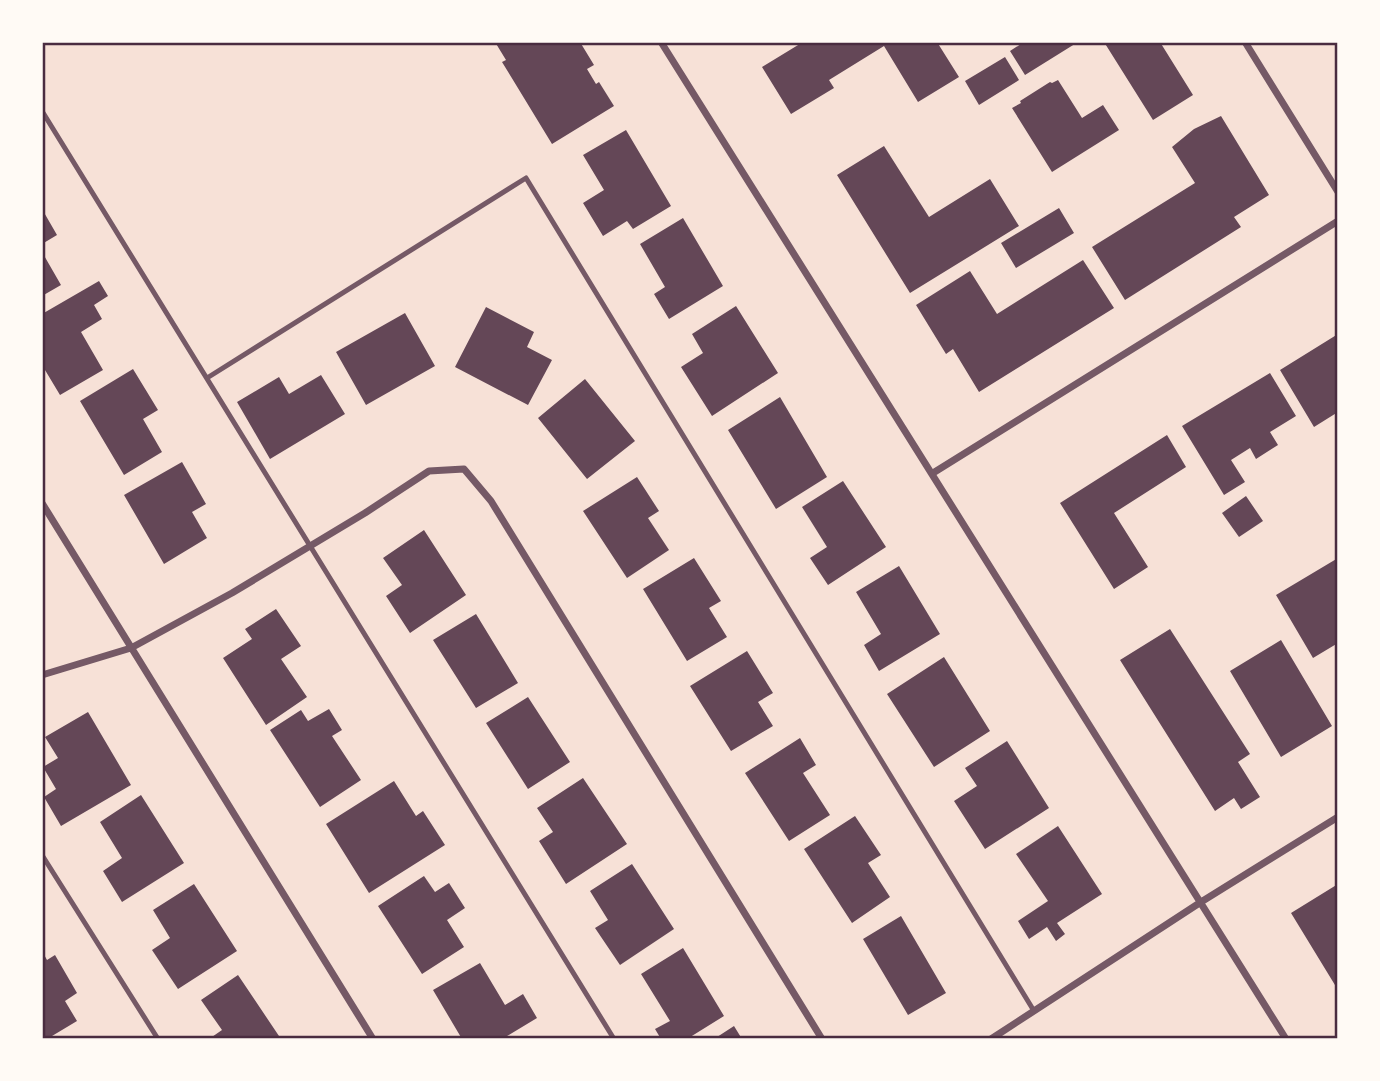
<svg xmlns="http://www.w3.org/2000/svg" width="1380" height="1081" font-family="Karla,sans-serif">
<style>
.building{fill:#644757}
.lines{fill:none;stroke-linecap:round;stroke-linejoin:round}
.service{stroke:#755966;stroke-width:5}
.minor{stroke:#755966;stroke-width:7}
.neatline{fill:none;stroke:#4a2c40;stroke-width:2.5}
</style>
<rect width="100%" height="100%" fill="#f7e1d7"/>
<path class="building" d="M 495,42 L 580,42 L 594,65 L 587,69 L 596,84 L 599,82 L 614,106 L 552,144 L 502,62 L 506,60 Z
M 803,42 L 937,42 L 959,77 L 918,102 L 884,46 L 829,80 L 834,88 L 791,114 L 762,67 Z
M 1024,42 L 1078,42 L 1025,75 L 1010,51 Z
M 1104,42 L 1160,42 L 1193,95 L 1153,120 Z
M 1005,57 L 1019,80 L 979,105 L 965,81 Z
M 1058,80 L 1082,118 L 1103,105 L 1119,130 L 1052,172 L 1012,108 L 1021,103 L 1020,101 L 1050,82 L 1052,83 Z
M 1221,116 L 1269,195 L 1234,217 L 1241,227 L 1125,300 L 1092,247 L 1195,183 L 1172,147 L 1194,129 Z
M 626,130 L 671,206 L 633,229 L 627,221 L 603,236 L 583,203 L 604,190 L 583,155 Z
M 884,146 L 929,217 L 990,179 L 1019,226 L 910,293 L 837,175 Z
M 1059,208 L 1074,233 L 1016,268 L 1001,243 Z
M 42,209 L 57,235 L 42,244 Z
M 683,218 L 723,286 L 669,319 L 654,294 L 665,287 L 640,244 Z
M 42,252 L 61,285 L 42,296 Z
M 1083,260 L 1114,308 L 979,392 L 953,349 L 946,354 L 916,305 L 970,271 L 997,314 Z
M 99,281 L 108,296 L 94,305 L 102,319 L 81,332 L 103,370 L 60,395 L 42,365 L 42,314 Z
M 736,306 L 778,373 L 712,416 L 681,367 L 703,353 L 692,334 Z
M 486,307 L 534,332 L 527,347 L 552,360 L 528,405 L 455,367 Z
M 405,313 L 435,366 L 366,405 L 336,352 Z
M 1338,334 L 1338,412 L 1314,427 L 1280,370 Z
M 133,369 L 158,410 L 143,419 L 162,452 L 124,475 L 80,401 Z
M 1270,373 L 1296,416 L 1270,432 L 1278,445 L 1256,459 L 1250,448 L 1231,460 L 1245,482 L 1224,495 L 1182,426 Z
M 321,375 L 345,414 L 270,459 L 237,402 L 279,377 L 289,394 Z
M 585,379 L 635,441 L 587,479 L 538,418 Z
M 780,397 L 827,477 L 776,509 L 728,430 Z
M 1167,435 L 1186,467 L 1114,513 L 1148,567 L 1114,589 L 1060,503 Z
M 182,462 L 206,504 L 192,512 L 207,538 L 164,564 L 124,495 Z
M 637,477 L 659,511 L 648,518 L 669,550 L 627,578 L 583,511 Z
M 843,481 L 886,547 L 828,585 L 810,558 L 827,547 L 802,507 Z
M 1246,496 L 1263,521 L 1239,537 L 1222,513 Z
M 424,530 L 466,595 L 410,633 L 386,596 L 402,585 L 383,558 Z
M 694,558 L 721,601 L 709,608 L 727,637 L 687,661 L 643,589 Z
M 1338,558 L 1338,643 L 1313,658 L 1276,595 Z
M 899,566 L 940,634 L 879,671 L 864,645 L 881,634 L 856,592 Z
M 276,609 L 301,646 L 281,659 L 307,697 L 266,725 L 223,658 L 252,639 L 245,629 Z
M 476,614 L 518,683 L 476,708 L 433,640 Z
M 1170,629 L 1250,754 L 1238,762 L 1260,797 L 1241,809 L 1234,798 L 1215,811 L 1120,660 Z
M 1281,640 L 1332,726 L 1281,757 L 1230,671 Z
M 747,651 L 773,693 L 758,702 L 773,726 L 731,751 L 690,686 Z
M 944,657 L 990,731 L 934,767 L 887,694 Z
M 528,697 L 570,762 L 528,789 L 486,723 Z
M 329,709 L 342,730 L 332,736 L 361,780 L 320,807 L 270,730 L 301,710 L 308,721 Z
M 88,712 L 131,785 L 61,826 L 44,797 L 56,789 L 43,767 L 58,758 L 45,737 Z
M 800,738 L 816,765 L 803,773 L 830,815 L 789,841 L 745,773 Z
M 1007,741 L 1049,808 L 985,849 L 954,801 L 977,786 L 965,768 Z
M 583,778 L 627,844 L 566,884 L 539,841 L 553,832 L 537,808 Z
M 394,781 L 416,816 L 423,811 L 445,845 L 369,893 L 326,824 Z
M 141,795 L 184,863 L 122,902 L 103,871 L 122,858 L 100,822 Z
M 855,816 L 881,855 L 868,863 L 890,897 L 852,923 L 804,849 Z
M 1058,826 L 1102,894 L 1057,923 L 1065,934 L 1056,941 L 1047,927 L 1029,939 L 1018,921 L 1048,901 L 1016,854 Z
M 632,864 L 674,929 L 620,965 L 595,928 L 608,920 L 590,891 Z
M 424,876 L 435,892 L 449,883 L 465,908 L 447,920 L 464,947 L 422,974 L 378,906 Z
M 194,884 L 237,951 L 178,989 L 152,950 L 170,938 L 153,910 Z
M 1338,884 L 1338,990 L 1291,913 Z
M 901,916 L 946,993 L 908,1015 L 863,939 Z
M 683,948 L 724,1016 L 687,1039 L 661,1039 L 655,1029 L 670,1021 L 641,974 Z
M 42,951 L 47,960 L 55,955 L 77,993 L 65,1001 L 77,1021 L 47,1039 L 42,1039 Z
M 480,963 L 505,1005 L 523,994 L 537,1018 L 502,1039 L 462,1039 L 433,990 Z
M 238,975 L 281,1039 L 209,1039 L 222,1030 L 201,1000 Z
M 734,1026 L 742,1039 L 714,1039 Z"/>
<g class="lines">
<path class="service" d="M 42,111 L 614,1039
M 207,378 L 526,178 L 1034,1011
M 42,855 L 158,1039"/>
<path class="minor" d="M 661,42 L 1286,1039
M 1245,42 L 1338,192
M 933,473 L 1338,221
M 42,503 L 373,1039
M 42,675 L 131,648 L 232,593 L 365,513 L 429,471 L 464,469 L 491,501 L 822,1039
M 991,1039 L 1201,902 L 1338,817"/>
</g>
<rect width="1380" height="1081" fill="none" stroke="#fffaf5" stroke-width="88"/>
<rect x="44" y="44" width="1292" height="993" class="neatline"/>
</svg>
